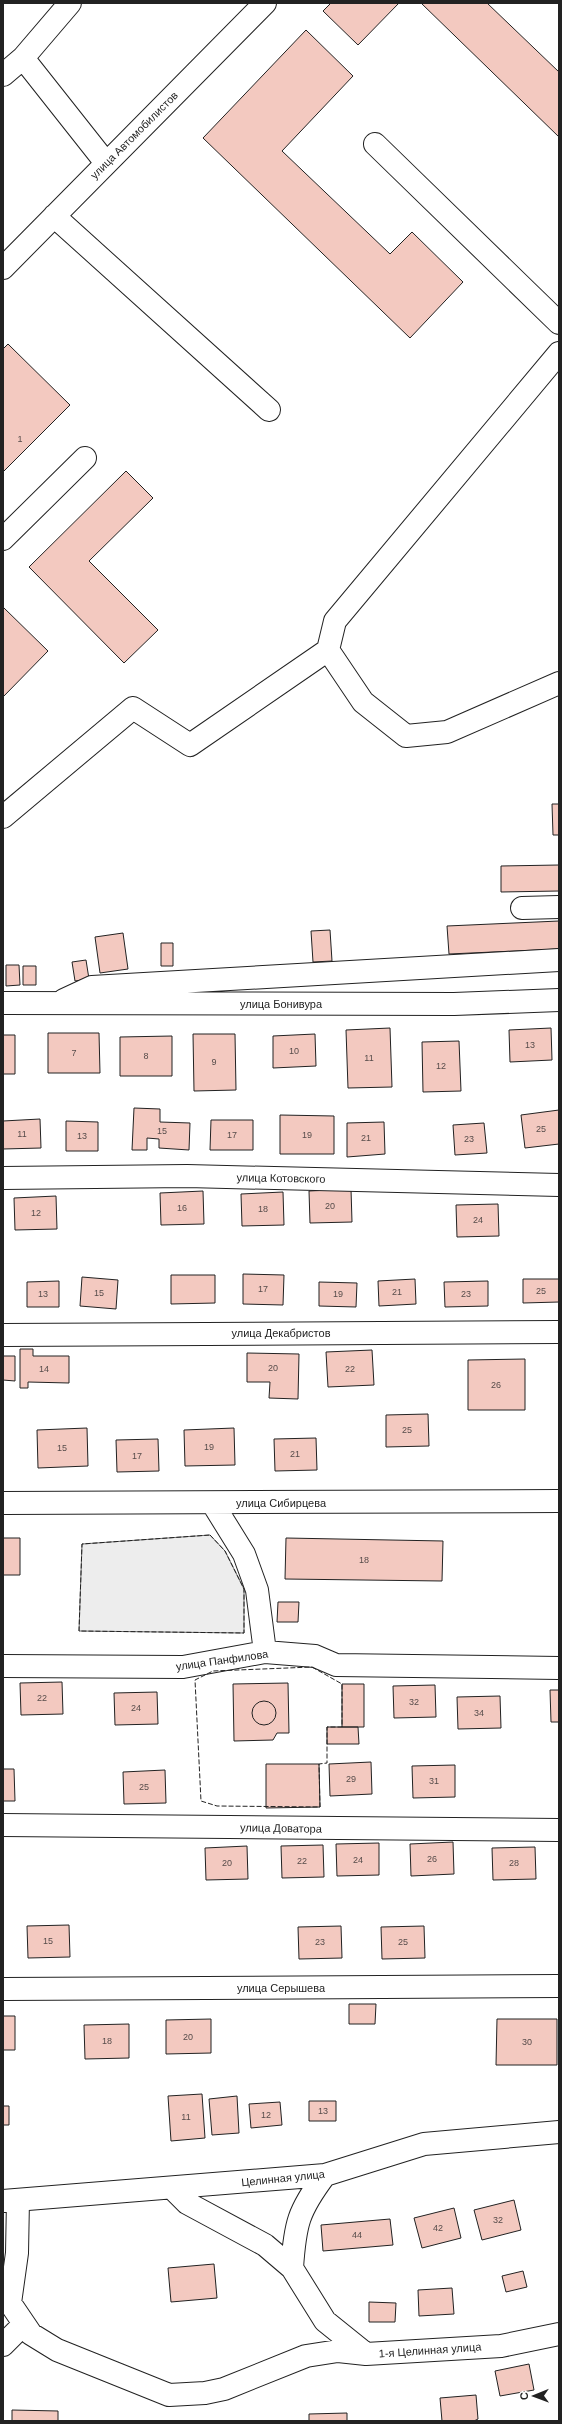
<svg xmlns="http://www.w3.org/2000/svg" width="562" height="2424" font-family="Arial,sans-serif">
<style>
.parking{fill:#ededed;stroke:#6f6f6f}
.building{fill:#f3c9c0;stroke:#222}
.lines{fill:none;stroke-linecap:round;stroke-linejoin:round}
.minor-casing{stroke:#222;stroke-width:24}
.minor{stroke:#fff;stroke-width:22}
.fence{stroke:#222;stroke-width:1;stroke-dasharray:5 2;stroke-linecap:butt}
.labels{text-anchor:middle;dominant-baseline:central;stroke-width:3;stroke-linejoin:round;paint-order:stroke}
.number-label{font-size:9px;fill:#564c4a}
.street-label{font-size:11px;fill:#222;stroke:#fff}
</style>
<rect width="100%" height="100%" fill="#fff"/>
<path class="parking" d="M 210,1535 L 225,1551 L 244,1589 L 244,1633 L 79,1631 L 82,1544 Z"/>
<path class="building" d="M 331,3 L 399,3 L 358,45 L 323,11 Z
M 421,3 L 487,3 L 559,72 L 559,137 Z
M 306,30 L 353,76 L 282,151 L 390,254 L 412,232 L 463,282 L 410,338 L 203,138 Z
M 8,344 L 70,405 L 3,472 L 3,349 Z
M 126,471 L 153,498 L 89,561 L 158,630 L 124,663 L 29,567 Z
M 3,607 L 48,651 L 3,697 Z
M 552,804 L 559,804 L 559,835 L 553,835 Z
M 559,865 L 559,891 L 501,892 L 501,866 Z
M 559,921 L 559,949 L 449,954 L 447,926 Z
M 330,930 L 332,961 L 313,962 L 311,931 Z
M 123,933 L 128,969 L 100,973 L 95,937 Z
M 161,943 L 173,943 L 173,966 L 161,966 Z
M 86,960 L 89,979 L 75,981 L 72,962 Z
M 6,965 L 19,965 L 20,985 L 6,986 Z
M 23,966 L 36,966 L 36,985 L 23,985 Z
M 390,1028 L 392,1087 L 348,1088 L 346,1030 Z
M 551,1028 L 552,1060 L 510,1062 L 509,1030 Z
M 48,1033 L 99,1033 L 100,1073 L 48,1073 Z
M 193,1034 L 235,1034 L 236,1090 L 194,1091 Z
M 315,1034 L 316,1066 L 273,1068 L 273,1036 Z
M 3,1035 L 15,1035 L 15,1074 L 3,1074 Z
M 172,1036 L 172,1076 L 120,1076 L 120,1037 Z
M 459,1041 L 461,1091 L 423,1092 L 422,1042 Z
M 134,1108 L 160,1109 L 160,1122 L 190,1123 L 189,1150 L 159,1148 L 159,1139 L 147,1138 L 147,1150 L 132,1150 Z
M 559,1110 L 559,1144 L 525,1148 L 521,1115 Z
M 280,1115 L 334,1116 L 334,1154 L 280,1154 Z
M 40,1119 L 41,1148 L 3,1149 L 3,1121 Z
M 211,1120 L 253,1120 L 253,1150 L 210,1150 Z
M 66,1121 L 98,1122 L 98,1151 L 66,1151 Z
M 384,1122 L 385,1154 L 347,1157 L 347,1123 Z
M 484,1123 L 487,1153 L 455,1155 L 453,1125 Z
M 351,1189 L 352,1222 L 310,1223 L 309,1191 Z
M 203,1191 L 204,1224 L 161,1225 L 160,1193 Z
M 283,1192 L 284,1225 L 242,1226 L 241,1194 Z
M 56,1196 L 57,1229 L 15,1230 L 14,1198 Z
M 498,1204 L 499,1236 L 457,1237 L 456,1205 Z
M 243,1274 L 284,1275 L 283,1305 L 243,1304 Z
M 171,1275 L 215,1275 L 215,1303 L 171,1304 Z
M 82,1277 L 118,1280 L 116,1309 L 80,1306 Z
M 415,1279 L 416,1304 L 379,1306 L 378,1281 Z
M 523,1279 L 559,1279 L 559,1302 L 523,1303 Z
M 59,1281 L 59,1307 L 27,1307 L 27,1282 Z
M 488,1281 L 488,1306 L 445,1307 L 444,1282 Z
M 319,1282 L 357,1283 L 356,1307 L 319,1306 Z
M 20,1349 L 33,1349 L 33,1356 L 69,1356 L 69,1383 L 28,1382 L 28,1388 L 20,1388 Z
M 372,1350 L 374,1385 L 328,1387 L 326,1352 Z
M 247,1353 L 299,1354 L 298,1399 L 269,1398 L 270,1382 L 247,1382 Z
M 3,1356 L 15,1356 L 15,1381 L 3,1380 Z
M 525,1359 L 525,1410 L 468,1410 L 468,1360 Z
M 428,1414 L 429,1446 L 386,1447 L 386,1415 Z
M 87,1428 L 88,1466 L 38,1468 L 37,1430 Z
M 234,1428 L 235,1465 L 185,1466 L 184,1430 Z
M 316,1438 L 317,1470 L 275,1471 L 274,1439 Z
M 158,1439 L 159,1471 L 117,1472 L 116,1440 Z
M 3,1538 L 20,1538 L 20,1575 L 3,1575 Z
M 286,1538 L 443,1541 L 442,1581 L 285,1579 Z
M 278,1602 L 299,1602 L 298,1622 L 277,1622 Z
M 62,1682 L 63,1714 L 21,1715 L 20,1683 Z
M 288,1683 L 289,1733 L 277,1733 L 273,1740 L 234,1741 L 233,1684 Z
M 342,1684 L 364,1684 L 364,1727 L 342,1727 Z
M 435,1685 L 436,1717 L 394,1718 L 393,1686 Z
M 550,1690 L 559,1690 L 559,1722 L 551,1722 Z
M 157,1692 L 158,1724 L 115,1725 L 114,1693 Z
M 500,1696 L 501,1728 L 458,1729 L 457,1697 Z
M252 1713a12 12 0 1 1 24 0a12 12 0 1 1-24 0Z
M 327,1727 L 358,1727 L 359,1744 L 327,1744 Z
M 371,1762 L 372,1794 L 330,1796 L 329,1764 Z
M 266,1764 L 319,1764 L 320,1807 L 266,1808 Z
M 455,1765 L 455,1797 L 413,1798 L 412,1766 Z
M 3,1769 L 14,1769 L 15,1801 L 3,1801 Z
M 165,1770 L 166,1803 L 124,1804 L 123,1772 Z
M 453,1842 L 454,1874 L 411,1876 L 410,1844 Z
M 379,1843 L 379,1875 L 337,1876 L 336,1844 Z
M 323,1845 L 324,1877 L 282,1878 L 281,1846 Z
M 247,1846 L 248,1879 L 206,1880 L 205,1848 Z
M 535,1847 L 536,1879 L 493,1880 L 492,1848 Z
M 69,1925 L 70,1957 L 28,1958 L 27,1926 Z
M 341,1926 L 342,1958 L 299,1959 L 298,1927 Z
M 424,1926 L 425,1958 L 382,1959 L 381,1927 Z
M 349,2004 L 376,2004 L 375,2024 L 349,2024 Z
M 3,2016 L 15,2016 L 15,2050 L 3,2050 Z
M 211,2019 L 211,2053 L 166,2054 L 166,2020 Z
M 497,2019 L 557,2019 L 557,2065 L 496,2065 Z
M 129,2024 L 129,2058 L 85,2059 L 84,2025 Z
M 202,2094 L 205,2138 L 171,2141 L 168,2096 Z
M 237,2096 L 239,2133 L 212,2135 L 209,2099 Z
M 309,2101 L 336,2101 L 336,2121 L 309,2121 Z
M 280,2102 L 282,2125 L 251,2128 L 249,2104 Z
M 3,2106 L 9,2106 L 9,2125 L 3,2125 Z
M 514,2200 L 521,2230 L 482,2240 L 474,2210 Z
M 454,2208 L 461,2238 L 422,2248 L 414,2218 Z
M 390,2219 L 393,2245 L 323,2251 L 321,2225 Z
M 214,2264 L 217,2298 L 171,2302 L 168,2268 Z
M 523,2271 L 527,2287 L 506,2292 L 502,2276 Z
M 452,2288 L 454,2314 L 419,2316 L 418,2290 Z
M 369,2302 L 396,2303 L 395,2322 L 369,2322 Z
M 529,2364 L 534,2390 L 500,2396 L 495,2371 Z
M 476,2395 L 478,2419 L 474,2421 L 442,2421 L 440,2398 Z
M 12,2410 L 58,2411 L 58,2421 L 12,2421 Z
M 347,2413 L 347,2421 L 309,2421 L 309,2414 Z"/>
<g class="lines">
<g class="minor-casing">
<path id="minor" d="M 23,58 L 106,163
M 3,75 L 23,58 L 70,3
M 375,144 L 559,323
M 54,216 L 269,410
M 3,268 L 265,3
M 3,539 L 85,458
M 328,650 L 363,702 L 406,736 L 447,732 L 559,683
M 3,817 L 133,708 L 190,745 L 328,650 L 335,621 L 559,353
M 522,908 L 559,907
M 64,1000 L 92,987 L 559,960
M 3,1003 L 454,1004 L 559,1000
M 3,1178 L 187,1176 L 559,1185
M 3,1335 L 559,1332
M 3,1503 L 559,1501
M 213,1504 L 244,1554 L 257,1590 L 265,1652
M 3,1666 L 183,1667 L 265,1652 L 315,1656 L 336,1665 L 559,1668
M 3,1825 L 559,1830
M 3,1989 L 559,1986
M 172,2188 L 187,2203 L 265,2245 L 292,2268 L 325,2321 L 366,2354 L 501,2346 L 559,2334
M 18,2200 L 17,2253 L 10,2303 L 31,2334 L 57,2350 L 169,2395 L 205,2393 L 224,2389 L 306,2356 L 338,2351 L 366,2354
M 3,2201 L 325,2175 L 424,2144 L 559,2132
M 292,2268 C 295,2224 298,2211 325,2175
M 3,2345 L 24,2324"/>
</g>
<use href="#minor" class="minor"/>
<path class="fence" d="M 210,1535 L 225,1551 L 244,1589 L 244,1633 L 79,1631 L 82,1544 Z
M 312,1667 L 342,1684 L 342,1727 L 327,1727 L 327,1763 L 319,1764 L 320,1807 L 217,1806 L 201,1801 L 195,1680 L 213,1671 Z"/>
</g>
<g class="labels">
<g class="number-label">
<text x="20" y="439">1</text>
<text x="530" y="1045">13</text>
<text x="294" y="1051">10</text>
<text x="74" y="1053">7</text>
<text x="146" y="1056">8</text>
<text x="369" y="1058">11</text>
<text x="214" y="1062">9</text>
<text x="441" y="1066">12</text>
<text x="541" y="1129">25</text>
<text x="162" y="1131">15</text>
<text x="22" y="1134">11</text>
<text x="232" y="1135">17</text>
<text x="307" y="1135">19</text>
<text x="82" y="1136">13</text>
<text x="366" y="1138">21</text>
<text x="469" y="1139">23</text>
<text x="330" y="1206">20</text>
<text x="182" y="1208">16</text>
<text x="263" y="1209">18</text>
<text x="36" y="1213">12</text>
<text x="478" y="1220">24</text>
<text x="263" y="1289">17</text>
<text x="541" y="1291">25</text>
<text x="397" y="1292">21</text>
<text x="99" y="1293">15</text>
<text x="43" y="1294">13</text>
<text x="338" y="1294">19</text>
<text x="466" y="1294">23</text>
<text x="273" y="1368">20</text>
<text x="44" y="1369">14</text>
<text x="350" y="1369">22</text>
<text x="496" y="1385">26</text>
<text x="407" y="1430">25</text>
<text x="209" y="1447">19</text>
<text x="62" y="1448">15</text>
<text x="295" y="1454">21</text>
<text x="137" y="1456">17</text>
<text x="364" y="1560">18</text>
<text x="42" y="1698">22</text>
<text x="414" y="1702">32</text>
<text x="136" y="1708">24</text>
<text x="479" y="1713">34</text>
<text x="351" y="1779">29</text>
<text x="434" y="1781">31</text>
<text x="144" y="1787">25</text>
<text x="432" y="1859">26</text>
<text x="358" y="1860">24</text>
<text x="302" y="1861">22</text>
<text x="227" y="1863">20</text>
<text x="514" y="1863">28</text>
<text x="48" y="1941">15</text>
<text x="320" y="1942">23</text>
<text x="403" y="1942">25</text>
<text x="188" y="2037">20</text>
<text x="107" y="2041">18</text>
<text x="527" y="2042">30</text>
<text x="323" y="2111">13</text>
<text x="266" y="2115">12</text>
<text x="186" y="2117">11</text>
<text x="498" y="2220">32</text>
<text x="438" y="2228">42</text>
<text x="357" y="2235">44</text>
</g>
<g class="street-label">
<text transform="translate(134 135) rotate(-45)">улица Автомобилистов</text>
<text x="281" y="1004">улица Бонивура</text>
<text transform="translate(281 1178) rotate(1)">улица Котовского</text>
<text x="281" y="1333">улица Декабристов</text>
<text x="281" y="1503">улица Сибирцева</text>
<text transform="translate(222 1660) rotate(-8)">улица Панфилова</text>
<text transform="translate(281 1828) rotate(1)">улица Доватора</text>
<text x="281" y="1988">улица Серышева</text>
<text transform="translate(283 2178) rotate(-6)">Целинная улица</text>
<text transform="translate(430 2350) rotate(-4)">1-я Целинная улица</text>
</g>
</g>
<rect width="562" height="2424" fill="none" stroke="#222222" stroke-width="8"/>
<g transform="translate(534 2396) rotate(269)" stroke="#ffffff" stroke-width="3" paint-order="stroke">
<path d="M0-3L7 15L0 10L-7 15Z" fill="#222222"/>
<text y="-6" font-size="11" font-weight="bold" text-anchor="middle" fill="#222222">С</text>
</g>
</svg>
